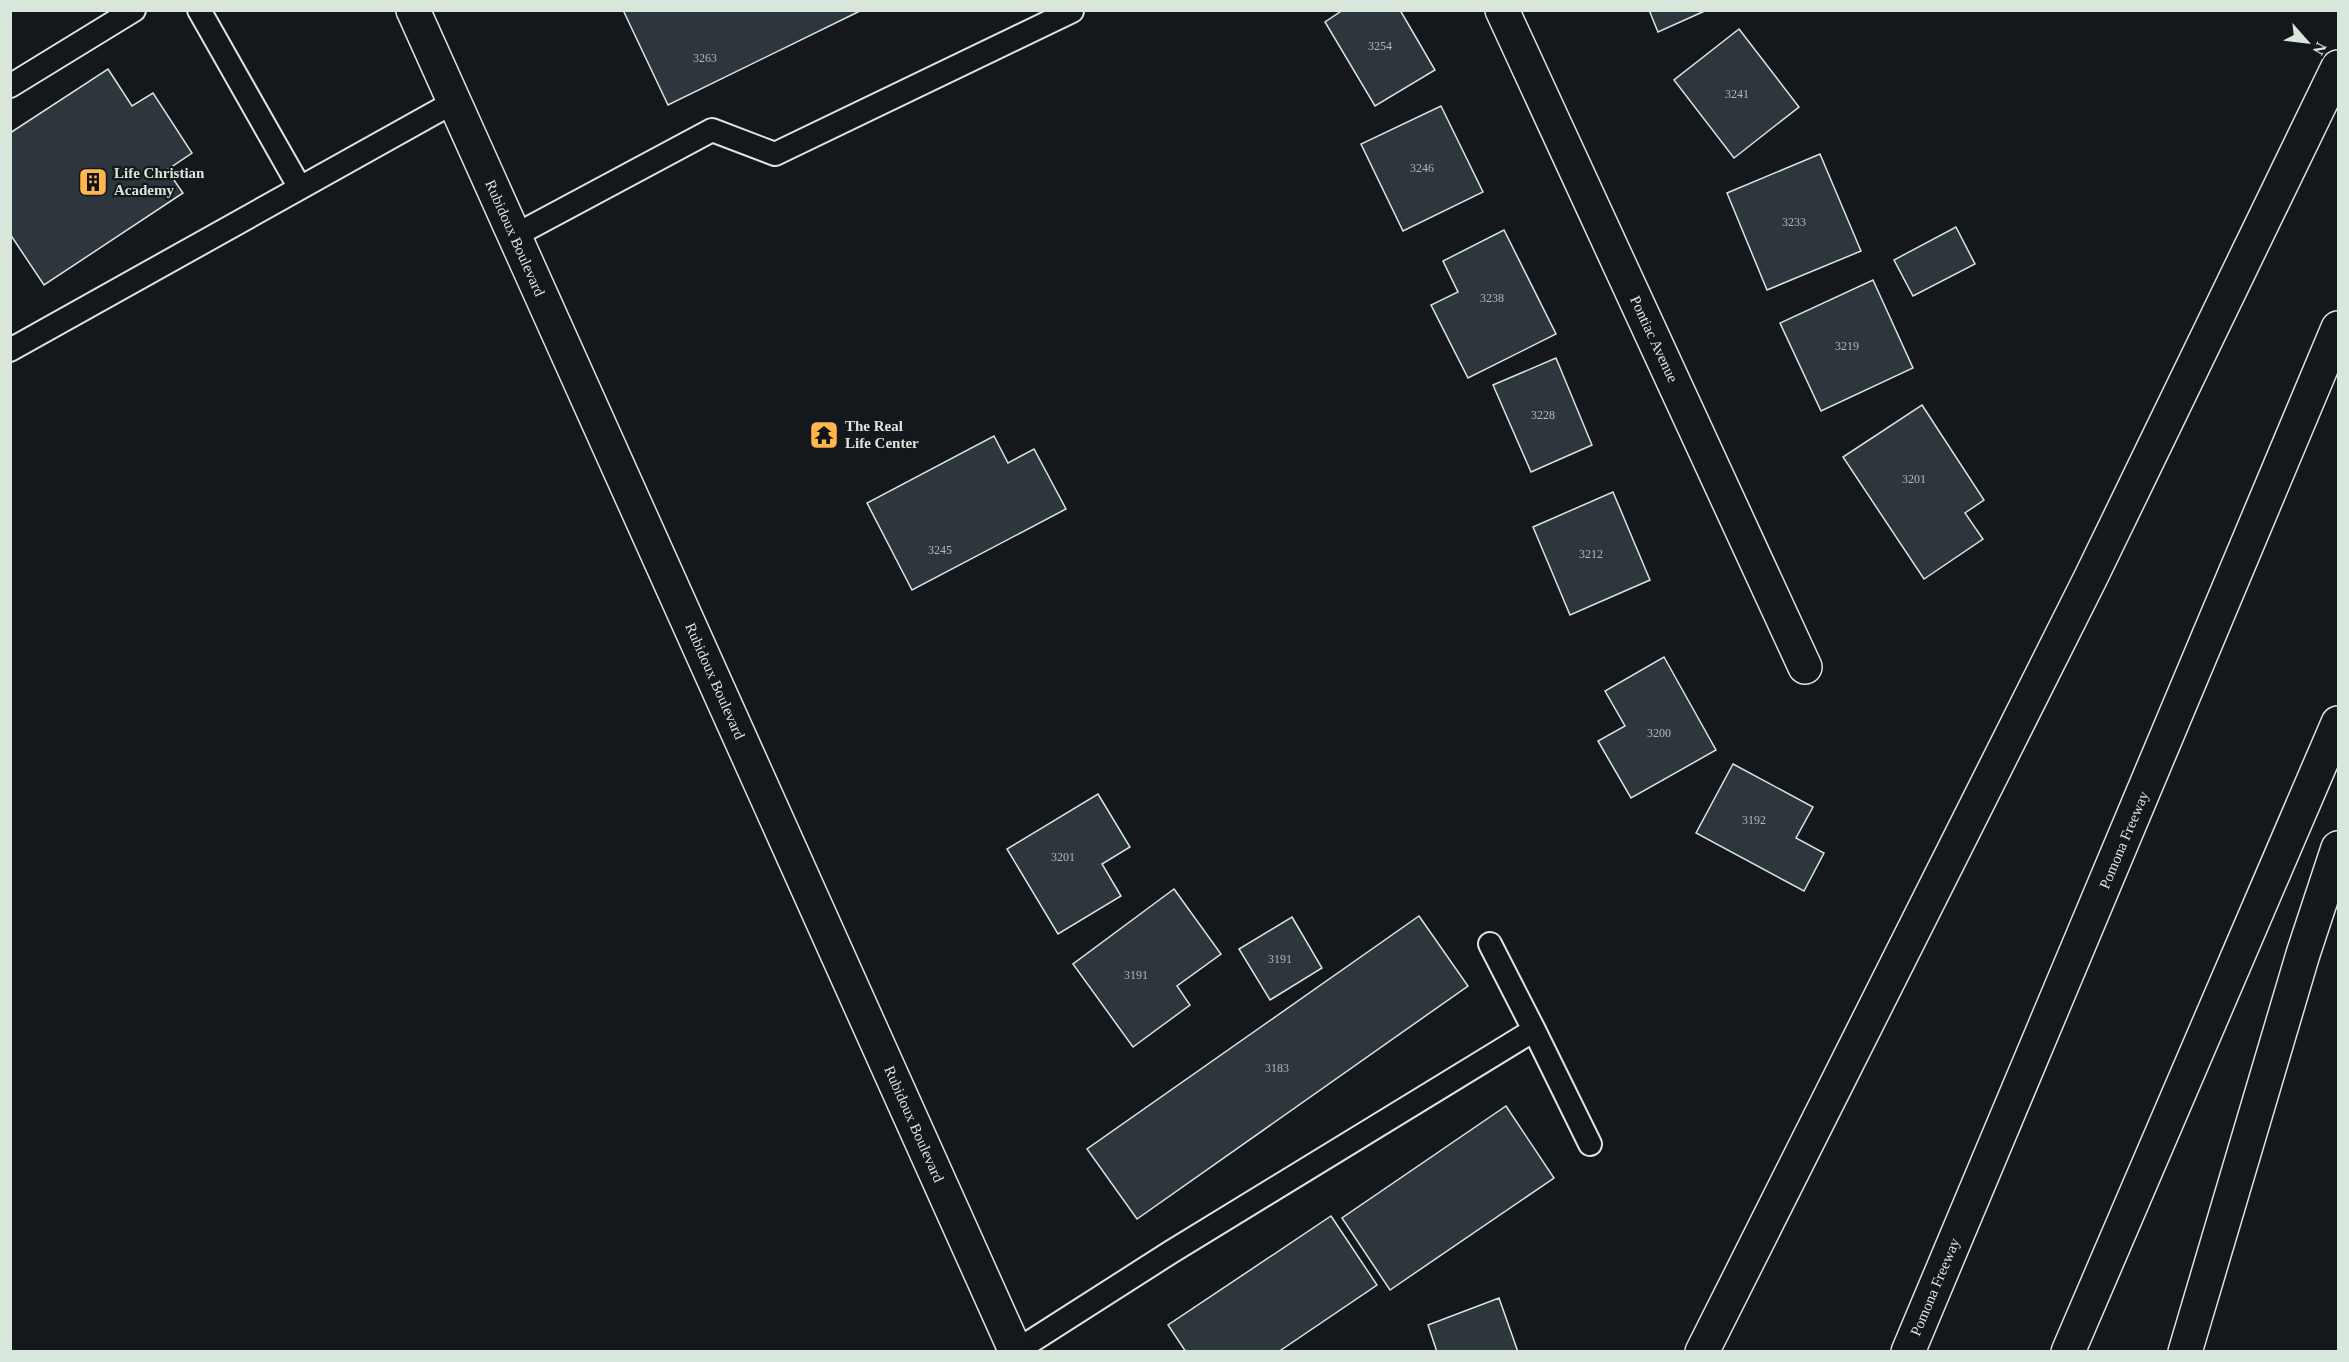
<svg xmlns="http://www.w3.org/2000/svg" width="2349" height="1362" font-family="'Times New Roman',serif">
<style>
.building{fill:#2c363c;stroke:#d8e6dc;stroke-width:1.5}
.lines{fill:none;stroke-linecap:round;stroke-linejoin:round}
.service-casing{stroke:#d8e6dc;stroke-width:26}
.minor-casing{stroke:#d8e6dc;stroke-width:36}
.secondary-casing{stroke:#d8e6dc;stroke-width:36}
.motorway-casing{stroke:#d8e6dc;stroke-width:36}
.service{stroke:#14181c;stroke-width:22}
.minor{stroke:#14181c;stroke-width:33}
.secondary{stroke:#14181c;stroke-width:33}
.motorway{stroke:#14181c;stroke-width:33}
.labels{text-anchor:middle;dominant-baseline:central;stroke-width:4.5;stroke-linejoin:round;paint-order:stroke}
.number-label{font-size:12px;fill:#adbab4}
.poi-label{font-size:15px;font-weight:bold;fill:#d8e6dc;stroke:#14181c;text-anchor:start}
.street-label{font-size:15px;fill:#d8e6dc;stroke:#14181c}
</style>
<rect width="100%" height="100%" fill="#14181c"/>
<path class="building" d="M 623,10 L 862,10 L 668,105 Z
M 1343,10 L 1400,10 L 1435,70 L 1375,106 L 1325,22 Z
M 1649,10 L 1707,10 L 1658,32 Z
M 1739,29 L 1799,107 L 1734,158 L 1674,80 Z
M 108,69 L 132,106 L 153,93 L 192,153 L 167,170 L 183,193 L 44,285 L 10,234 L 10,133 Z
M 1441,106 L 1483,192 L 1403,231 L 1361,144 Z
M 1820,154 L 1861,251 L 1767,290 L 1727,193 Z
M 1956,227 L 1975,264 L 1913,296 L 1894,260 Z
M 1504,230 L 1556,334 L 1468,378 L 1431,305 L 1458,292 L 1443,261 Z
M 1873,280 L 1913,368 L 1821,411 L 1780,323 Z
M 1556,358 L 1592,445 L 1531,472 L 1493,385 Z
M 1922,405 L 1984,500 L 1965,513 L 1983,539 L 1924,579 L 1843,457 Z
M 994,436 L 1008,463 L 1034,449 L 1066,509 L 912,590 L 867,503 Z
M 1613,492 L 1650,580 L 1570,615 L 1533,527 Z
M 1664,657 L 1716,750 L 1631,798 L 1598,741 L 1625,726 L 1605,691 Z
M 1733,764 L 1813,807 L 1796,838 L 1824,853 L 1804,891 L 1696,833 Z
M 1098,794 L 1130,847 L 1102,864 L 1121,896 L 1058,934 L 1007,849 Z
M 1174,889 L 1221,954 L 1177,986 L 1190,1005 L 1133,1047 L 1073,964 Z
M 1419,916 L 1468,986 L 1137,1219 L 1087,1149 Z
M 1292,917 L 1322,968 L 1270,1000 L 1239,949 Z
M 1506,1106 L 1554,1178 L 1390,1290 L 1342,1218 Z
M 1331,1216 L 1377,1285 L 1278,1352 L 1186,1352 L 1168,1325 Z
M 1499,1298 L 1518,1352 L 1437,1352 L 1428,1325 Z"/>
<g class="lines">
<g class="service-casing">
<path id="service" d="M 199,10 L 300,188
M 10,86 L 134,10
M 514,236 L 712,130 L 775,154 L 1072,11
M 10,350 L 454,102
M 1490,944 L 1534,1030
M 1016,1351 L 1171,1252 L 1534,1030 L 1590,1144"/>
</g>
<g class="minor-casing">
<path id="minor" d="M 1502,10 L 1805,667"/>
</g>
<g class="secondary-casing">
<path id="secondary" d="M 413,10 L 1016,1352"/>
</g>
<g class="motorway-casing">
<path id="motorway" d="M 1702,1352 L 2091,577 L 2338,67
M 1908,1352 L 2338,328
M 2068,1352 L 2338,723
M 2185,1352 L 2303,954 L 2338,848"/>
</g>
<use href="#service" class="service"/>
<use href="#minor" class="minor"/>
<use href="#secondary" class="secondary"/>
<use href="#motorway" class="motorway"/>
</g>
<defs>
<g id="building-square" transform="scale(1.5)"><rect x="-9" y="-9" width="18" height="18" rx="4" fill="#ffb74d" stroke="#14181c"/><path d="M-4-6H4V6H1V3H-1V6H-4ZM-2.5-4.3h1.7v1.8h-1.7ZM.8-4.3h1.7v1.8H.8ZM-2.5-1h1.7V.8h-1.7ZM.8-1h1.7V.8H.8Z" fill="#111"/></g>
<g id="temple-square" transform="scale(1.5)"><rect x="-9" y="-9" width="18" height="18" rx="4" fill="#ffb74d" stroke="#14181c"/><path d="M0-6L5-2H3V0L6.5 2.5H4V6H1.5V3h-3V6H-4V2.5H-6.5L-3 0V-2H-5Z" fill="#111"/></g>
</defs>
<g fill-rule="evenodd">
<use href="#building-square" x="93" y="182"/>
<use href="#temple-square" x="824" y="435"/>
</g>
<g class="labels">
<g class="number-label">
<text x="1380" y="46">3254</text>
<text x="705" y="58">3263</text>
<text x="1737" y="94">3241</text>
<text x="1422" y="168">3246</text>
<text x="1794" y="222">3233</text>
<text x="1492" y="298">3238</text>
<text x="1847" y="346">3219</text>
<text x="1543" y="415">3228</text>
<text x="1914" y="479">3201</text>
<text x="940" y="550">3245</text>
<text x="1591" y="554">3212</text>
<text x="1659" y="733">3200</text>
<text x="1754" y="820">3192</text>
<text x="1063" y="857">3201</text>
<text x="1280" y="959">3191</text>
<text x="1136" y="975">3191</text>
<text x="1277" y="1068">3183</text>
</g>
<g class="poi-label">
<text x="114" y="173">Life Christian<tspan x="114" dy="17">Academy</tspan></text>
<text x="845" y="426">The Real<tspan x="845" dy="17">Life Center</tspan></text>
</g>
<g class="street-label">
<text transform="translate(515 238) rotate(66)">Rubidoux Boulevard</text>
<text transform="translate(1654 339) rotate(65)">Pontiac Avenue</text>
<text transform="translate(715 681) rotate(66)">Rubidoux Boulevard</text>
<text transform="translate(2124 840) rotate(-67)">Pomona Freeway</text>
<text transform="translate(914 1124) rotate(66)">Rubidoux Boulevard</text>
<text transform="translate(1935 1287) rotate(-67)">Pomona Freeway</text>
</g>
</g>
<rect width="2349" height="1362" fill="none" stroke="#d8e6dc" stroke-width="24"/>
<g transform="translate(2307 42) rotate(118)" stroke="#14181c" stroke-width="4.5" paint-order="stroke">
<path d="M0-4.5L10 22L0 15L-10 22Z" fill="#d8e6dc"/>
<text y="-9" font-size="16" font-weight="bold" text-anchor="middle" fill="#d8e6dc">N</text>
</g>
</svg>
